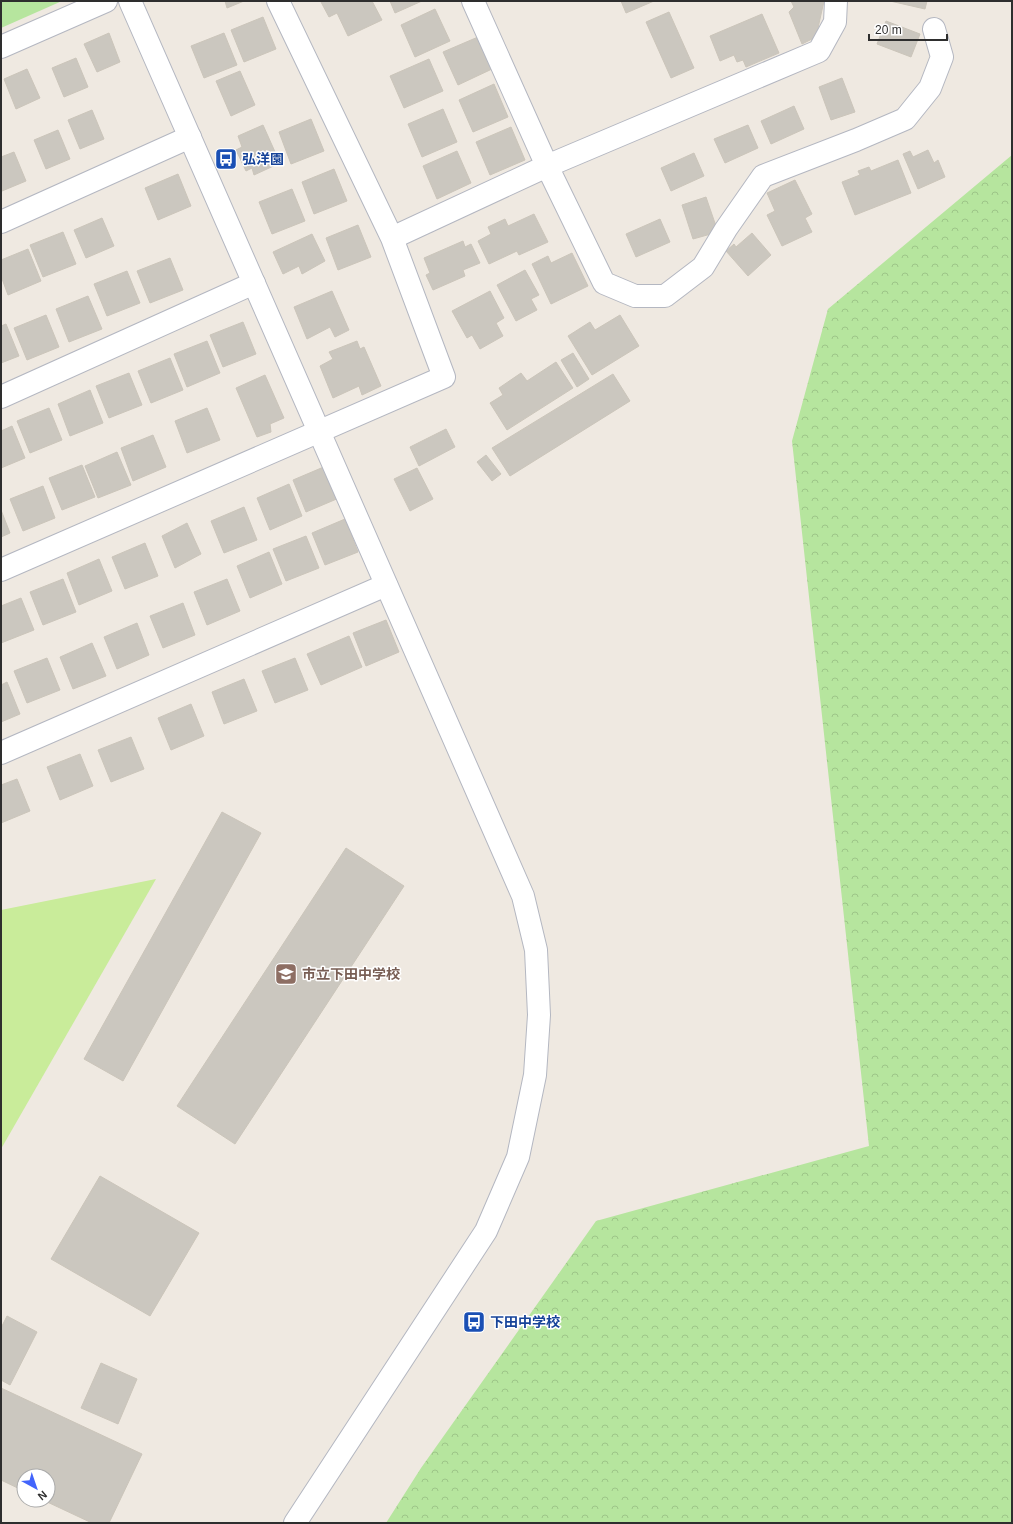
<svg xmlns="http://www.w3.org/2000/svg" width="1013" height="1524" font-family="Helvetica,'Noto Sans JP',sans-serif">
<style>
.forest{fill:url(#forest-crowns)}
.park{fill:#b6e59e}
.pitch{fill:#c9ec9a}
.building{fill:#cbc7bf;stroke:#cbc5ba}
.lines{fill:none;stroke-linecap:round;stroke-linejoin:round}
.minor-casing{stroke:#b4b7c1;stroke-width:24}
.tertiary-casing{stroke:#b4b7c1;stroke-width:24}
.minor{stroke:#fff;stroke-width:22}
.tertiary{stroke:#fff;stroke-width:22}
.labels{text-anchor:middle;dominant-baseline:central;stroke-width:3;stroke-linejoin:round;paint-order:stroke}
.transit-label{font-size:14px;font-weight:bold;fill:#164399;stroke:#fff;text-anchor:start}
.education-label{font-size:14px;font-weight:bold;fill:#785e54;stroke:#fff;text-anchor:start}
</style>
<defs>
<pattern id="forest-crowns" width="20" height="18" patternUnits="userSpaceOnUse"><rect width="20" height="18" fill="#b6e59e"/><path d="M2 6a3 3 0 1 1 6 0M12 15a3 3 0 1 1 6 0" fill="none" stroke="#9dc588"/></pattern>
</defs>
<rect width="100%" height="100%" fill="#efe9e1"/>
<path class="forest" d="M 1012,155 L 1012,1523 L 386,1523 L 421,1468 L 596,1221 L 869,1146 L 792,441 L 828,309 Z"/>
<path class="park" d="M 1,1 L 62,1 L 1,28 Z"/>
<path class="pitch" d="M 156,879 L 1,1149 L 1,910 Z"/>
<path class="building" d="M 225,1 L 244,1 L 227,8 Z
M 322,1 L 372,1 L 382,20 L 348,36 L 337,13 L 329,17 L 321,2 Z
M 390,1 L 422,1 L 395,13 Z
M 621,1 L 654,1 L 626,13 Z
M 791,1 L 824,1 L 816,37 L 802,44 L 789,12 L 794,7 Z
M 890,1 L 927,1 L 925,9 Z
M 435,9 L 450,41 L 415,57 L 401,25 Z
M 669,12 L 694,68 L 671,78 L 646,22 Z
M 762,14 L 779,53 L 746,67 L 743,60 L 737,62 L 734,55 L 720,61 L 710,36 Z
M 263,17 L 276,49 L 244,62 L 231,30 Z
M 886,21 L 920,34 L 911,57 L 877,44 Z
M 109,33 L 120,62 L 97,72 L 84,44 Z
M 224,33 L 237,65 L 204,78 L 191,46 Z
M 478,37 L 492,69 L 458,85 L 443,52 Z
M 76,58 L 88,87 L 64,97 L 52,68 Z
M 429,59 L 443,91 L 404,108 L 390,76 Z
M 27,69 L 40,98 L 16,109 L 4,79 Z
M 240,71 L 255,105 L 231,116 L 216,81 Z
M 842,78 L 855,112 L 831,120 L 819,87 Z
M 494,84 L 508,117 L 473,132 L 459,100 Z
M 794,106 L 804,129 L 771,144 L 761,121 Z
M 443,109 L 457,142 L 422,157 L 408,124 Z
M 92,110 L 104,139 L 80,149 L 68,120 Z
M 311,119 L 324,151 L 291,164 L 279,132 Z
M 263,125 L 280,163 L 254,175 L 252,168 L 246,171 L 236,150 L 242,147 L 238,136 Z
M 748,125 L 758,148 L 725,163 L 714,139 Z
M 511,127 L 525,160 L 490,175 L 476,142 Z
M 58,130 L 70,159 L 46,169 L 34,140 Z
M 928,150 L 934,163 L 938,160 L 945,177 L 918,189 L 903,154 L 910,151 L 913,157 Z
M 457,151 L 471,183 L 437,199 L 423,166 Z
M 14,152 L 26,181 L 2,191 L 1,157 Z
M 694,153 L 704,176 L 671,191 L 661,168 Z
M 898,160 L 911,193 L 855,215 L 842,182 L 860,175 L 858,171 L 869,167 L 871,171 Z
M 334,169 L 347,201 L 314,214 L 302,182 Z
M 178,174 L 191,206 L 158,220 L 145,188 Z
M 795,180 L 812,214 L 805,218 L 812,232 L 782,246 L 767,215 L 775,211 L 767,193 Z
M 292,189 L 305,221 L 272,234 L 259,202 Z
M 706,197 L 718,232 L 693,239 L 682,205 Z
M 534,214 L 548,242 L 519,255 L 517,251 L 489,264 L 478,241 L 491,234 L 488,227 L 505,219 L 508,226 Z
M 102,218 L 114,246 L 86,258 L 74,230 Z
M 660,219 L 670,242 L 636,257 L 626,234 Z
M 358,225 L 371,257 L 338,270 L 326,238 Z
M 63,232 L 76,264 L 43,277 L 30,245 Z
M 752,233 L 771,255 L 748,276 L 726,251 L 734,244 L 736,247 Z
M 312,234 L 325,261 L 302,274 L 299,266 L 283,274 L 273,252 Z
M 463,241 L 465,247 L 471,244 L 480,263 L 463,270 L 465,276 L 433,290 L 426,275 L 430,273 L 424,258 Z
M 28,249 L 41,281 L 8,295 L 1,276 L 1,260 Z
M 572,253 L 588,286 L 551,304 L 532,264 L 548,256 L 551,263 Z
M 170,258 L 183,290 L 150,303 L 137,271 Z
M 525,270 L 539,295 L 531,299 L 537,310 L 516,321 L 497,285 Z
M 127,271 L 140,303 L 107,316 L 94,284 Z
M 332,291 L 349,330 L 335,337 L 330,327 L 307,339 L 294,307 Z
M 490,291 L 504,318 L 496,323 L 503,336 L 480,349 L 472,335 L 467,338 L 452,311 Z
M 88,296 L 102,329 L 69,342 L 56,309 Z
M 46,315 L 59,347 L 27,360 L 14,328 Z
M 620,315 L 639,346 L 592,375 L 568,336 L 590,322 L 595,330 Z
M 243,322 L 256,354 L 223,367 L 210,335 Z
M 6,324 L 19,356 L 1,363 L 1,326 Z
M 207,341 L 220,373 L 187,387 L 174,354 Z
M 357,341 L 360,349 L 364,347 L 381,386 L 362,395 L 359,386 L 333,398 L 320,366 L 333,359 L 329,352 Z
M 573,353 L 589,379 L 577,387 L 561,360 Z
M 170,358 L 183,390 L 151,403 L 138,371 Z
M 556,362 L 573,388 L 507,430 L 490,403 L 503,395 L 499,388 L 521,373 L 527,381 Z
M 129,373 L 142,405 L 109,418 L 96,386 Z
M 613,374 L 630,401 L 510,476 L 492,448 Z
M 265,375 L 284,418 L 270,424 L 271,432 L 257,437 L 236,388 Z
M 90,390 L 103,423 L 70,436 L 58,404 Z
M 49,408 L 62,440 L 30,453 L 17,421 Z
M 207,408 L 220,440 L 187,453 L 175,421 Z
M 12,426 L 25,458 L 1,468 L 1,431 Z
M 446,429 L 455,447 L 419,466 L 410,447 Z
M 153,435 L 166,467 L 133,481 L 121,448 Z
M 117,452 L 131,485 L 98,498 L 85,466 Z
M 486,455 L 501,474 L 492,481 L 477,462 Z
M 82,465 L 95,497 L 62,510 L 49,478 Z
M 326,466 L 339,498 L 306,512 L 293,480 Z
M 417,468 L 433,499 L 410,511 L 394,479 Z
M 289,484 L 302,516 L 270,530 L 257,498 Z
M 43,486 L 55,518 L 23,531 L 10,499 Z
M 244,507 L 257,540 L 224,553 L 211,521 Z
M 1,510 L 10,533 L 1,537 Z
M 345,519 L 358,552 L 325,565 L 312,533 Z
M 187,523 L 201,554 L 175,568 L 162,536 Z
M 306,536 L 319,568 L 286,581 L 273,549 Z
M 145,543 L 158,576 L 125,589 L 112,557 Z
M 269,552 L 282,584 L 250,598 L 237,566 Z
M 99,559 L 112,591 L 79,605 L 67,573 Z
M 63,579 L 76,612 L 43,625 L 30,592 Z
M 227,579 L 240,611 L 207,625 L 194,592 Z
M 21,598 L 34,630 L 1,643 L 1,606 Z
M 183,603 L 195,635 L 163,648 L 150,616 Z
M 386,620 L 399,652 L 366,666 L 353,633 Z
M 137,623 L 149,655 L 117,669 L 104,637 Z
M 349,636 L 362,667 L 321,685 L 307,654 Z
M 92,643 L 106,676 L 73,689 L 60,657 Z
M 47,658 L 60,690 L 27,703 L 14,671 Z
M 295,658 L 308,690 L 275,703 L 262,671 Z
M 244,679 L 257,711 L 224,724 L 212,692 Z
M 7,682 L 20,714 L 1,722 L 1,685 Z
M 191,704 L 204,736 L 171,750 L 158,718 Z
M 131,737 L 144,769 L 111,782 L 98,750 Z
M 80,754 L 93,786 L 60,800 L 47,767 Z
M 17,779 L 30,811 L 1,823 L 1,785 Z
M 222,812 L 261,833 L 123,1081 L 84,1059 Z
M 346,848 L 404,886 L 235,1144 L 177,1106 Z
M 100,1176 L 199,1233 L 150,1316 L 51,1259 Z
M 7,1316 L 37,1332 L 10,1385 L 1,1380 L 1,1328 Z
M 101,1363 L 137,1379 L 118,1424 L 81,1408 Z
M 1,1388 L 142,1454 L 109,1523 L 92,1523 L 43,1500 L 48,1500 L 48,1476 L 24,1476 L 24,1491 L 1,1480 Z"/>
<g class="lines">
<g class="minor-casing">
<path id="minor" d="M 473,1 L 547,166 L 604,283 L 635,296 L 665,296 L 703,267 L 726,229 L 763,176 L 856,140 L 905,119 L 930,88 L 942,57 L 934,29
M 1,47 L 106,1
M 1,222 L 190,137
M 392,238 L 547,166 L 819,51 L 835,22 L 836,1
M 1,397 L 254,283
M 1,570 L 444,377 L 392,238 L 278,1
M 1,753 L 386,585"/>
</g>
<g class="tertiary-casing">
<path id="tertiary" d="M 130,1 L 523,896 L 536,950 L 539,1015 L 535,1075 L 518,1157 L 486,1231 L 295,1523"/>
</g>
<use href="#minor" class="minor"/>
<use href="#tertiary" class="tertiary"/>
</g>
<defs>
<g id="bus-square" transform="scale(1.15)"><rect x="-9" y="-9" width="18" height="18" rx="4" fill="#1a4fb4" stroke="#fff"/><path d="M-5-6H5V4H4V6H2V4H-2V6H-4V4H-5ZM-3.5-4V0h7V-4ZM-3.5 1.2v1.5H-2V1.2ZM2 1.2v1.5H3.5V1.2Z" fill="#fff"/></g>
<g id="school-square" transform="scale(1.15)"><rect x="-9" y="-9" width="18" height="18" rx="4" fill="#8d6e63" stroke="#fff"/><path d="M0-5L7-2L0 1L-7-2ZM-4 1L0 2.5L4 1V4Q0 6-4 4Z" fill="#fff"/></g>
</defs>
<g fill-rule="evenodd">
<use href="#bus-square" x="226" y="159"/>
<use href="#school-square" x="286" y="974"/>
<use href="#bus-square" x="474" y="1322"/>
</g>
<g class="labels">
<g class="transit-label">
<text x="242" y="159">弘洋園</text>
<text x="490" y="1322">下田中学校</text>
</g>
<g class="education-label">
<text x="302" y="974">市立下田中学校</text>
</g>
</g>
<rect width="1013" height="1524" fill="none" stroke="#2e2e2e" stroke-width="4"/>
<g transform="translate(36 1488) rotate(140)"><circle r="19" fill="#ffffff" stroke="#ababab"/>
<path d="M0-3L7 15L0 10L-7 15Z" fill="#4264fb"/>
<text y="-6" font-size="11" font-weight="bold" text-anchor="middle" fill="#2e2e2e">N</text>
</g>
<path d="M869 34v6h78v-6" fill="none" stroke="#2e2e2e" stroke-width="2"/>
<text x="875" y="34" font-size="12" fill="#2e2e2e" stroke="#ffffff" stroke-width="3" paint-order="stroke">20 m</text>
</svg>
